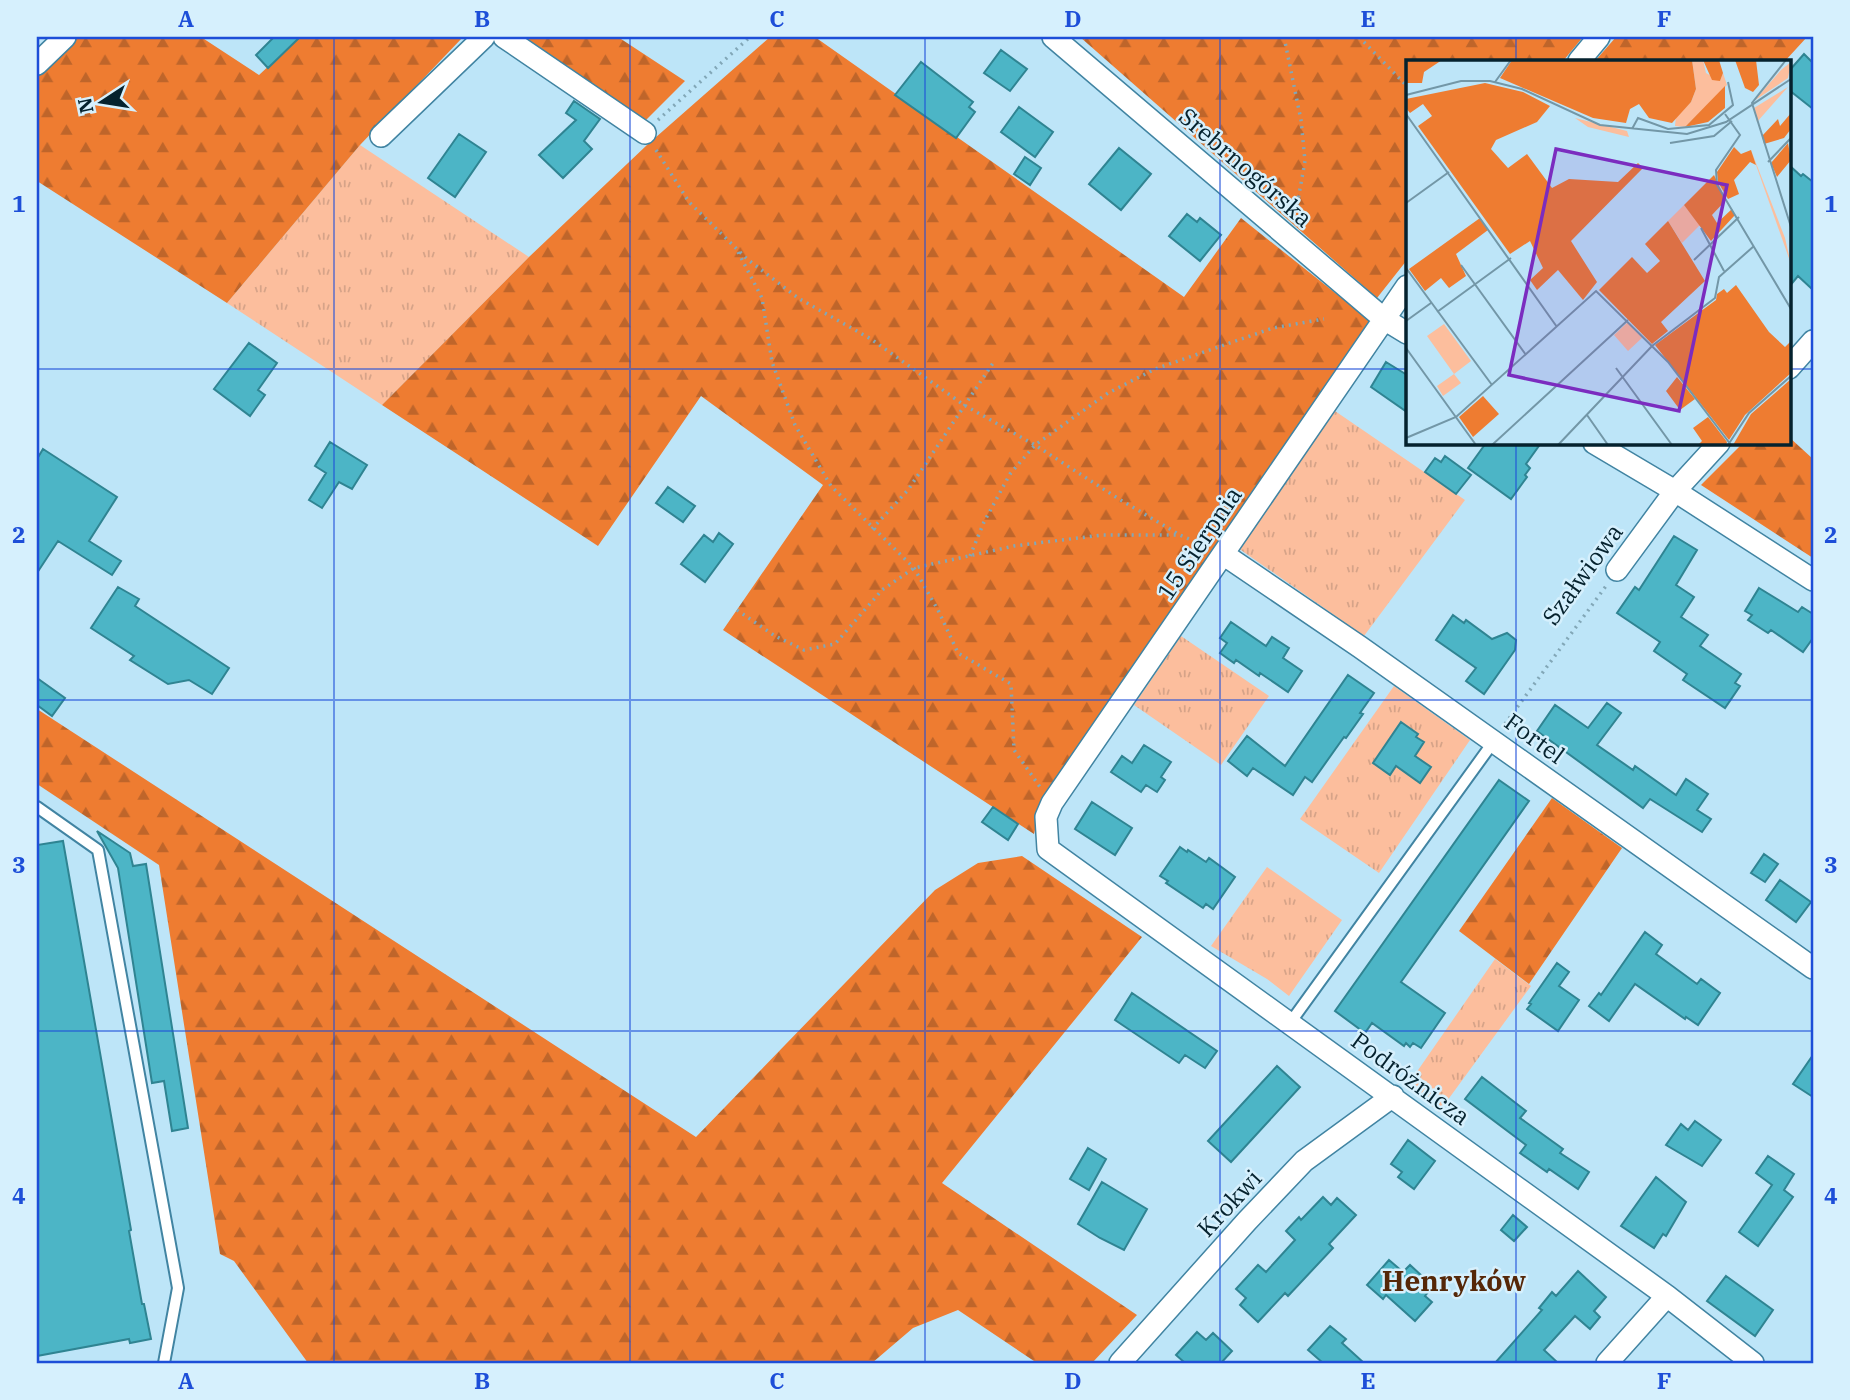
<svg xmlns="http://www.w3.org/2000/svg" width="1850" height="1400" font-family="'IBM Plex Serif',serif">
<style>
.grass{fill:url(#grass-tufts)}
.forest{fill:url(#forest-firs)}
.building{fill:#4cb5c6;stroke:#2f8492;stroke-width:2}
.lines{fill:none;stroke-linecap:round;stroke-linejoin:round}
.lane-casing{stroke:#4184a2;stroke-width:14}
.street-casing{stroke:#4184a2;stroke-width:24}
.path{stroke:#82a7b7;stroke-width:3.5;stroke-dasharray:2 5;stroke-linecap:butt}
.lane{stroke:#fff;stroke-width:10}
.street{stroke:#fff;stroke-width:21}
.grid{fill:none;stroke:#1d4ed8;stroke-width:2;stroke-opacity:0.55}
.labels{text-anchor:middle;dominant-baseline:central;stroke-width:5;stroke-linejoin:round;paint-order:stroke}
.street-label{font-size:24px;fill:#05222e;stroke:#d6f0fd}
.quarter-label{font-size:28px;font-weight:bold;fill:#552708;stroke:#d6f0fd}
.inset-road{fill:none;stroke:#7397a7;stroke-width:2}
.view{fill:#7b2cbf;fill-opacity:0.15;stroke:#7b2cbf;stroke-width:3.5}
.inset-edge{fill:none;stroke:#05222e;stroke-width:3.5}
.neatline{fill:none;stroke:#1d4ed8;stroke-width:2.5}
.grid-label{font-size:23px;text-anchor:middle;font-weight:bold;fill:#1d4ed8}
</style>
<defs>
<pattern id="grass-tufts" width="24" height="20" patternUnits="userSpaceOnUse" patternTransform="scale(1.75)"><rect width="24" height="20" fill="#fcbe9d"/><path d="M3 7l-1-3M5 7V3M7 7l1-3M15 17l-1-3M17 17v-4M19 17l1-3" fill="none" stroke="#d6a388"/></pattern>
<pattern id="forest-firs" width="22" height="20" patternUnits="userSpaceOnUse" patternTransform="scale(1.75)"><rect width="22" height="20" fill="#ee7c31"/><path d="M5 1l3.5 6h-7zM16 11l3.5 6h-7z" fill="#bf652a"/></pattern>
</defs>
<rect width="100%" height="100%" fill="#bde5f8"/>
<path class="grass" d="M 360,145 L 529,257 L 382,405 L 227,303 Z
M 1335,411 L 1465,500 L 1364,636 L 1238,548 Z
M 1181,636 L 1269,696 L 1221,765 L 1134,705 Z
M 1394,686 L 1470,740 L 1379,873 L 1300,819 Z
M 1267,867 L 1342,920 L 1289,996 L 1267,979 L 1211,946 Z
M 1495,959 L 1531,986 L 1439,1112 L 1407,1086 Z"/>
<path class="forest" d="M 78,37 L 201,37 L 259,75 L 300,37 L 463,37 L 360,145 L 227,303 L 37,181 L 37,75 Z
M 518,37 L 618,37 L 685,81 L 644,122 Z
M 770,37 L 815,37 L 1184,297 L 1241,218 L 1373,323 L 1040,809 L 1034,834 L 723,630 L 823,485 L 701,396 L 598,546 L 382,405 L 529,257 L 647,145 Z
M 1080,37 L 1583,37 L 1563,61 L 1407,61 L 1407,260 L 1377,298 Z
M 1616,37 L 1807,37 L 1785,61 L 1595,61 Z
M 1789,437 L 1813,459 L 1813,558 L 1701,485 L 1743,443 L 1789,443 Z
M 37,709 L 696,1137 L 935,890 L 978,863 L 1022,856 L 1142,937 L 942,1183 L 1137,1315 L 1092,1363 L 1037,1363 L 958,1310 L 913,1328 L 872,1363 L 308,1363 L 234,1261 L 220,1254 L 159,865 L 37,784 Z
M 1552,798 L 1622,848 L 1529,984 L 1459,931 Z"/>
<path class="building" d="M 274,37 L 300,37 L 268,68 L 256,55 Z
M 1001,50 L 1027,69 L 1010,91 L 984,73 Z
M 1804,54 L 1813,63 L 1813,109 L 1789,90 L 1789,71 Z
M 921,62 L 973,102 L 969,107 L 975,112 L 956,138 L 895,95 Z
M 574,101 L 600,119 L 584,141 L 592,149 L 563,178 L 539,155 L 576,120 L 566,113 Z
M 1019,107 L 1053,132 L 1035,157 L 1001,132 Z
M 459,134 L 486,152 L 455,197 L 428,178 Z
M 1119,148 L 1151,174 L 1121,210 L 1089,184 Z
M 1025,157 L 1041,168 L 1030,185 L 1014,174 Z
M 1789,165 L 1801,176 L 1803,174 L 1813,182 L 1813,290 L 1798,276 L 1789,287 Z
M 1187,214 L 1197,222 L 1200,218 L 1221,235 L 1200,261 L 1169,236 Z
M 249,343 L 277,363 L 258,390 L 265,395 L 250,416 L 214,389 Z
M 1386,362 L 1407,375 L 1407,412 L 1371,387 Z
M 330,442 L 367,465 L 352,489 L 339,482 L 322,508 L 309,500 L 326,473 L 315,466 Z
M 1486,443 L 1541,443 L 1526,464 L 1530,468 L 1525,475 L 1527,477 L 1511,499 L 1468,468 Z
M 43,449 L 117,497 L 89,541 L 121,561 L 112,575 L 58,541 L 37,573 L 37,459 Z
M 1445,456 L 1471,475 L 1456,494 L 1425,472 L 1435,458 L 1441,462 Z
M 668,487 L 695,506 L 683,522 L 656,503 Z
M 719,533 L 733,544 L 705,582 L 681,564 L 704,535 L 713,542 Z
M 1674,536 L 1697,550 L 1676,585 L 1694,597 L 1681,617 L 1708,635 L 1700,646 L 1741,674 L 1735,683 L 1740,686 L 1725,708 L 1683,680 L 1687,674 L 1654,651 L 1660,642 L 1617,613 L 1635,587 L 1639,590 Z
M 118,587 L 139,599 L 135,606 L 229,668 L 212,694 L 189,680 L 168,684 L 130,660 L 134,656 L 91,628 Z
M 1759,588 L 1798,612 L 1802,607 L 1813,614 L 1813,638 L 1803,652 L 1771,630 L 1768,633 L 1748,620 L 1752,615 L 1745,611 Z
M 1453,615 L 1464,623 L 1466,620 L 1492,639 L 1507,633 L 1516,640 L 1515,650 L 1484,694 L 1466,681 L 1476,668 L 1436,640 Z
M 1231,622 L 1266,646 L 1272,637 L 1289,648 L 1283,658 L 1302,671 L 1288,692 L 1260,673 L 1259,676 L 1236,660 L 1234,663 L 1220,653 L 1227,643 L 1220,638 Z
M 1348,675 L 1374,693 L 1360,713 L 1363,714 L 1346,738 L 1344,737 L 1312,782 L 1305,777 L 1293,795 L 1253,768 L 1247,776 L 1228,761 L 1247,736 L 1285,766 Z
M 37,678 L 65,698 L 52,716 L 37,705 Z
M 1607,703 L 1621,713 L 1597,745 L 1633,770 L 1635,766 L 1676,795 L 1686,779 L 1708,794 L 1697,810 L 1711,819 L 1702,832 L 1650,799 L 1643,808 L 1537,731 L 1555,705 L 1588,728 Z
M 1401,722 L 1418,734 L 1416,737 L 1424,742 L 1415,756 L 1431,767 L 1420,783 L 1396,766 L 1390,775 L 1373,763 Z
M 1144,745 L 1171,762 L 1161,777 L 1165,780 L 1157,792 L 1146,785 L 1141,792 L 1111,772 L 1122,756 L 1132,763 Z
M 1499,780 L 1529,801 L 1401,982 L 1445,1013 L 1421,1048 L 1413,1043 L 1410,1047 L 1406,1043 L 1404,1046 L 1372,1023 L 1365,1033 L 1335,1011 Z
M 1092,802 L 1132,828 L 1115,855 L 1075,829 Z
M 993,807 L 1018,824 L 1008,840 L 982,822 Z
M 97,831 L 130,853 L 133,866 L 146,864 L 188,1128 L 172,1131 L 164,1081 L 152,1083 L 118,868 Z
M 63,841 L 131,1230 L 129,1231 L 142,1304 L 144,1304 L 151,1339 L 130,1343 L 129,1339 L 37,1356 L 37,845 Z
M 1180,847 L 1187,852 L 1188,850 L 1206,862 L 1209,858 L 1235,877 L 1213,909 L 1206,904 L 1203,908 L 1166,883 L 1168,881 L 1160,876 Z
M 1764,854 L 1778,864 L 1765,882 L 1751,873 Z
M 1780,880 L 1811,902 L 1796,922 L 1766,900 Z
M 1645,932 L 1662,945 L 1656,954 L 1697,984 L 1701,979 L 1720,993 L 1698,1025 L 1686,1017 L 1685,1019 L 1635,984 L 1609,1021 L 1589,1006 L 1599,993 L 1601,995 Z
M 1557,963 L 1569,972 L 1559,986 L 1579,1000 L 1558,1031 L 1527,1009 L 1531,1004 L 1529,1003 Z
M 1132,993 L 1217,1051 L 1205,1068 L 1185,1055 L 1179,1063 L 1115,1020 Z
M 1813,1055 L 1813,1097 L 1793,1084 Z
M 1277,1066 L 1300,1087 L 1231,1162 L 1208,1141 Z
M 1482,1077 L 1526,1111 L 1520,1118 L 1563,1149 L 1560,1153 L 1589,1172 L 1578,1189 L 1549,1169 L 1547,1172 L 1520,1153 L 1526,1145 L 1465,1099 Z
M 1695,1121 L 1721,1140 L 1702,1166 L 1666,1145 L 1681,1124 L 1688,1130 Z
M 1408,1140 L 1435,1161 L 1414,1189 L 1398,1177 L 1402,1172 L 1391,1164 Z
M 1088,1148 L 1106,1159 L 1089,1190 L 1070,1179 Z
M 1768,1156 L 1794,1174 L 1784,1190 L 1793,1197 L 1758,1246 L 1739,1232 L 1772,1185 L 1756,1173 Z
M 1656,1177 L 1686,1202 L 1666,1236 L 1663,1234 L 1654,1248 L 1621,1226 Z
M 1102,1182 L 1147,1209 L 1124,1250 L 1100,1238 L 1078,1224 Z
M 1323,1197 L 1331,1205 L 1337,1198 L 1356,1215 L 1329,1244 L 1333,1248 L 1288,1296 L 1285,1293 L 1258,1322 L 1240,1305 L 1246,1298 L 1236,1289 L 1258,1265 L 1266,1272 L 1295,1240 L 1286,1231 L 1299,1217 L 1301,1220 Z
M 1513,1215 L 1527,1227 L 1514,1241 L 1501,1230 Z
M 1389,1260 L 1403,1272 L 1410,1265 L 1433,1286 L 1425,1296 L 1432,1302 L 1415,1321 L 1386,1295 L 1383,1299 L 1367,1285 Z
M 1578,1271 L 1606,1297 L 1594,1311 L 1600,1317 L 1590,1329 L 1575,1316 L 1544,1350 L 1558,1363 L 1495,1363 L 1542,1310 L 1539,1308 L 1552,1292 L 1556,1296 Z
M 1726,1276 L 1773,1310 L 1755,1336 L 1707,1301 Z
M 1330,1326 L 1346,1339 L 1342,1343 L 1364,1363 L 1323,1363 L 1308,1350 Z
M 1197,1332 L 1206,1340 L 1213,1333 L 1232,1351 L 1221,1363 L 1185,1363 L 1176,1355 Z"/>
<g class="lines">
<g class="lane-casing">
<path id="lane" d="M 37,807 L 98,850 L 178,1288 L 164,1363
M 1290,1023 L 1494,741"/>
</g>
<g class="street-casing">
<path id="street" d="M 504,37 L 645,133
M 1053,37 L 1384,319 L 1407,333
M 1579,61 L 1599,37
M 37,64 L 65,37
M 381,136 L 484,37
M 1407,286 L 1052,803 L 1046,817 L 1048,849 L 1667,1296 L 1753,1363
M 1789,368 L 1813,341
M 1594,443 L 1675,491 L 1813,580
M 1223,554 L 1360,647 L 1813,968
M 1617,570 L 1675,491 L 1719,443
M 1120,1363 L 1247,1221 L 1304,1161 L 1393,1096
M 1607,1363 L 1667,1296"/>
</g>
<path class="path" d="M 1284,37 L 1301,120 L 1305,161 L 1295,217
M 1359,37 L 1407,86
M 658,120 L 750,37
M 656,150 L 689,202 L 747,259 L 798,298 L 871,339 L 964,405 L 1035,445 L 1119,499 L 1180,535
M 738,252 L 762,298 L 772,362 L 795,425 L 831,486 L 914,568 L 938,610 L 958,653 L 1011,684 L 1014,750 L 1040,787
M 872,529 L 908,490 L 993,363
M 970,556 L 984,522 L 1010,474 L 1035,445 L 1108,393 L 1155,369 L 1273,328 L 1324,319
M 737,610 L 775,636 L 804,650 L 835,644 L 882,590 L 914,568 L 1014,546 L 1102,535 L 1180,535 L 1205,546
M 1505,724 L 1606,586"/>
<use href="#lane" class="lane"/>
<use href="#street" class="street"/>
</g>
<path class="grid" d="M 334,37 L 334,1363M 630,37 L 630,1363M 925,37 L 925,1363M 1220,37 L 1220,1363M 1516,37 L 1516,61M 37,369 L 1407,369M 1789,369 L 1813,369M 1516,443 L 1516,1363M 37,700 L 1813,700M 37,1031 L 1813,1031"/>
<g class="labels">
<g class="street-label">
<text transform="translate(1246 167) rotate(41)">Srebrnogórska</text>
<text transform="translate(1199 543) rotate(-56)">15 Sierpnia</text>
<text transform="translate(1582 574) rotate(-54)">Szałwiowa</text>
<text transform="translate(1535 738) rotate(36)">Fortel</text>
<text transform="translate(1411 1078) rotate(36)">Podróżnicza</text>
<text transform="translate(1229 1203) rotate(-47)">Krokwi</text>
</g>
<g class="quarter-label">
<text x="1454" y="1280">Henryków</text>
</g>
</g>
<g transform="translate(1406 60)">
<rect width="385" height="385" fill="#bde5f8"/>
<path d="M 286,0 L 297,0 L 300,13 L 314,21 L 317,13 L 321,25 L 279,67 L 269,66 L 270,56 L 285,42 L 290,29 ZM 385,2 L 382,18 L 348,41 L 375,10 ZM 382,27 L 351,62 L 348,48 ZM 169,58 L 221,71 L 223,77 L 182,67 ZM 345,90 L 379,178 L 385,204 L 350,105 ZM 278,145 L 294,165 L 276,183 L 262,161 ZM 222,262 L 237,277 L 222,291 L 208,275 ZM 38,264 L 65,301 L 48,314 L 55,323 L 37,336 L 31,326 L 48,314 L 21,276 Z" fill="#fcbe9d"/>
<path d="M 0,0 L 36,0 L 18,12 L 16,23 L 0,23 ZM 106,0 L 286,0 L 290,29 L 285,42 L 266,63 L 243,58 L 233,44 L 224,49 L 220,63 L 187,58 L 94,18 ZM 297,0 L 313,0 L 317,13 L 314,21 L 306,20 ZM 329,0 L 350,0 L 353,25 L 347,32 L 339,28 ZM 79,23 L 117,32 L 144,46 L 131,62 L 90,80 L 85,89 L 102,108 L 121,94 L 146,128 L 163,119 L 212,122 L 232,103 L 237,108 L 165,181 L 191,222 L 177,240 L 152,210 L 131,230 L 124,220 L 137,208 L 124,181 L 104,194 L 12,66 L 26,56 L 17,44 L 4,53 L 0,48 L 0,39 ZM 319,26 L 319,48 L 302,62 L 279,67 ZM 385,53 L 385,69 L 378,78 L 358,84 L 356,76 L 372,59 L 374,66 ZM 382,83 L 385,100 L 371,117 L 365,103 ZM 328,87 L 335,94 L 345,90 L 350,105 L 344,102 L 328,120 L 333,134 L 322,139 L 312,122 L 311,112 ZM 308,115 L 320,140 L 306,155 L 311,163 L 326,149 L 329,155 L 305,181 L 278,145 ZM 74,158 L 82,170 L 50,194 L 60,216 L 43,228 L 35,218 L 19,231 L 3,209 ZM 262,161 L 299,221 L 255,262 L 262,271 L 246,284 L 193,230 L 226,197 L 241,213 L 254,201 L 239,184 ZM 330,225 L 363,272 L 379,287 L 385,281 L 385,313 L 339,355 L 323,380 L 249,285 L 310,240 L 311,234 L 318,229 L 321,233 ZM 271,317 L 289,339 L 274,350 L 260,331 ZM 385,319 L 385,385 L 327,385 L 345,354 ZM 77,336 L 93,354 L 67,377 L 53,357 ZM 302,357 L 321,382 L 320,385 L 292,385 L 296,381 L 287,368 Z" fill="#ee7c31"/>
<path class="inset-road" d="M 380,0 L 346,43 L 385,167M 89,22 L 105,0M 0,35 L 55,21 L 84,21 L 116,29 L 194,65 L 281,74 L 320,62 L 385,19M 0,54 L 151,267M 319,54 L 334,75 L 310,110 L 311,125 L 385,249M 226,69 L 232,58 L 262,69 L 303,65 L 327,45 L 322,22M 264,83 L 308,76 L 326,61M 362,102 L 385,78M 0,143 L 43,112M 295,168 L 318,211M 288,200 L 333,157M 55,205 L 120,295M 0,208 L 86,325M 31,252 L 105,198M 0,261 L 25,243M 0,288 L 70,385M 210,308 L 266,385M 181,355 L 202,385M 0,378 L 50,357 L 190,231 L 262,302 L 325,385M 86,385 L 222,260M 152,385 L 246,286 L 309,238 L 313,217 L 348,186M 322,385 L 343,353 L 385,316"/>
<path class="view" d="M 150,89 L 321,125 L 273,351 L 103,315 Z"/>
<rect width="385" height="385" class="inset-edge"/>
</g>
<rect width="1850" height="1400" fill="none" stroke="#d6f0fd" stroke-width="77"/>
<g transform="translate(102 102) rotate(258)" stroke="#d6f0fd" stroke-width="5" paint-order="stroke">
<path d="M0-5L12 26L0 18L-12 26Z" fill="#05222e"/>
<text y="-10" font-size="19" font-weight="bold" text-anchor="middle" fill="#05222e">N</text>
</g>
<rect x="38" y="38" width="1774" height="1324" class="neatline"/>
<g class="grid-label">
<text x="186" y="27">A</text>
<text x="482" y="27">B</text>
<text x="777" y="27">C</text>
<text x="1073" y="27">D</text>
<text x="1368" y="27">E</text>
<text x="1664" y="27">F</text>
<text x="19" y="212">1</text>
<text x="1831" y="212">1</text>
<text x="19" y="543">2</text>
<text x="1831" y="543">2</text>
<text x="19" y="873">3</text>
<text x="1831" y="873">3</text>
<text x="19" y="1204">4</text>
<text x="1831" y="1204">4</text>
<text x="186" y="1389">A</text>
<text x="482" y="1389">B</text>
<text x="777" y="1389">C</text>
<text x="1073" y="1389">D</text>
<text x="1368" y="1389">E</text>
<text x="1664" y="1389">F</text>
</g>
</svg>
